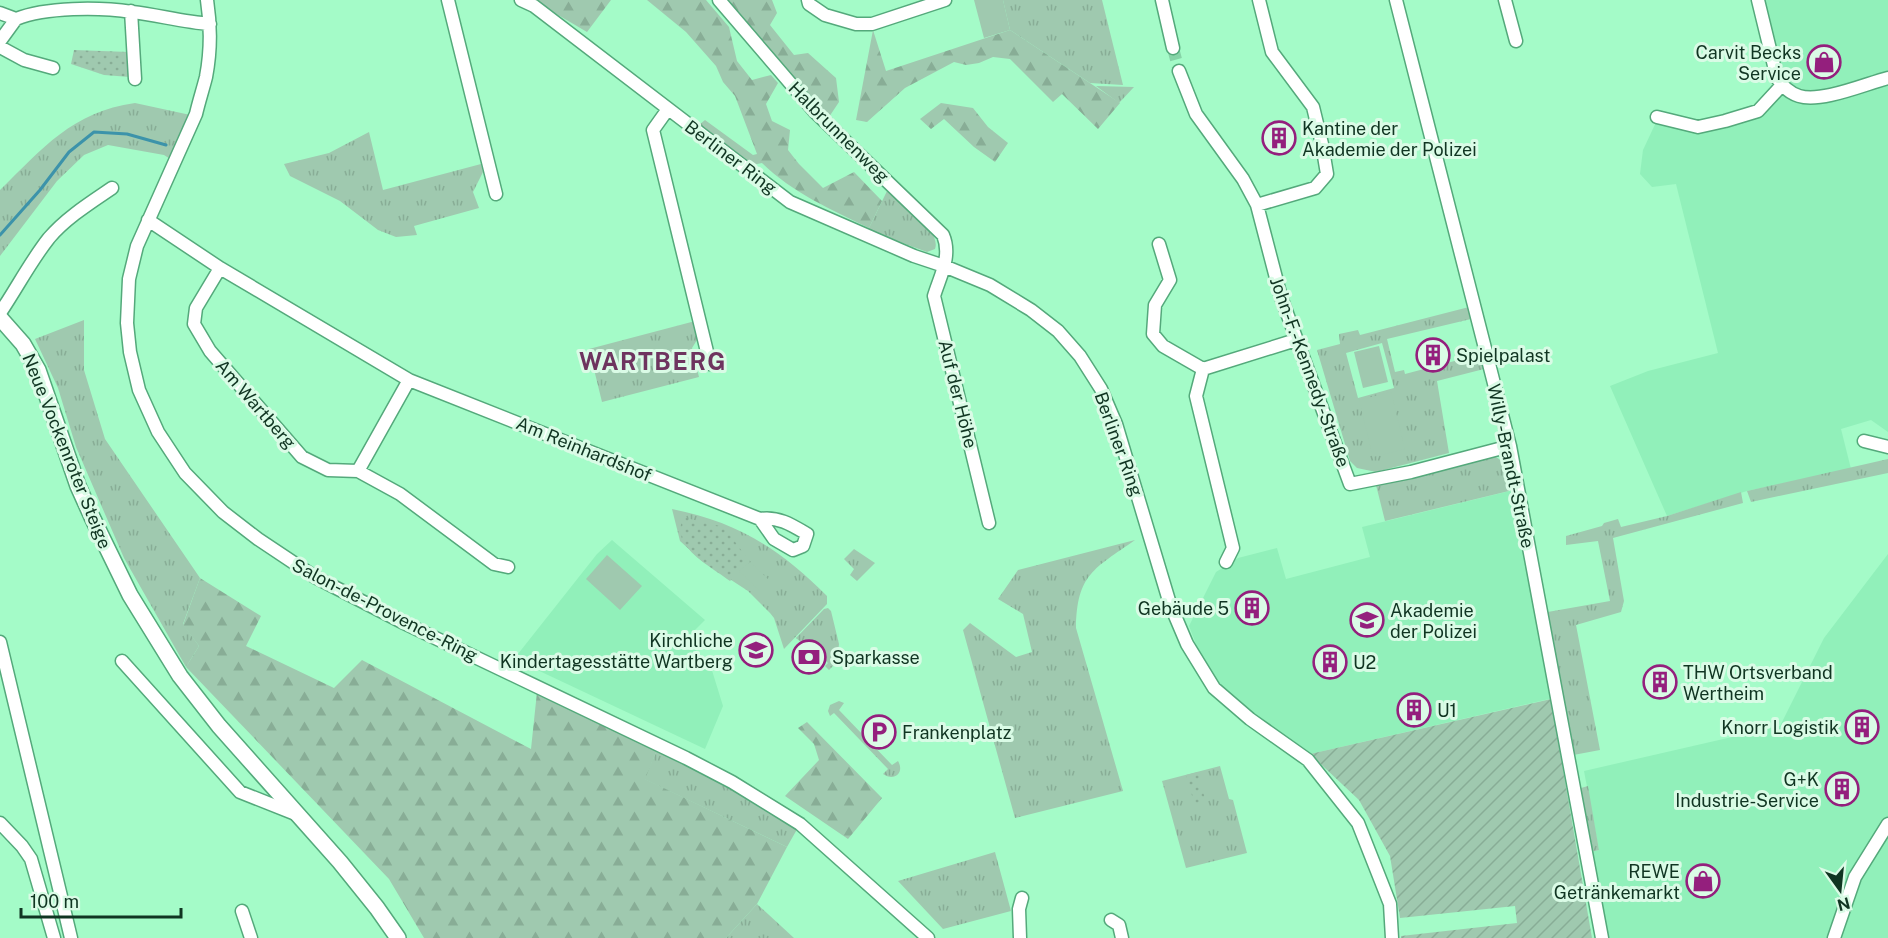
<svg xmlns="http://www.w3.org/2000/svg" width="1888" height="938" font-family="'Public Sans',sans-serif">
<style>
.built{fill:#91f0ba}
.grass{fill:url(#grass-tufts);fill-rule:evenodd}
.forest{fill:url(#forest-firs)}
.park{fill:url(#park-dots)}
.garden{fill:url(#garden-furrows)}
.pitch{fill:#9fc9af}
.lines{fill:none;stroke-linecap:round;stroke-linejoin:round}
.stream{stroke:#3c93aa;stroke-width:3}
.minor-tunnel{stroke:#86d3a7;stroke-width:12;stroke-dasharray:12 6;stroke-linecap:butt}
.minor-casing{stroke:#54a97b;stroke-width:15}
.major-casing{stroke:#54a97b;stroke-width:18}
.minor{stroke:#fff;stroke-width:12}
.major{stroke:#fff;stroke-width:15}
.labels{text-anchor:middle;dominant-baseline:central;stroke-width:6;stroke-linejoin:round;paint-order:stroke}
.poi-label{font-size:18px;fill:#103522;stroke:#dafbe6;text-anchor:start}
.street-label{font-size:18px;fill:#103522;stroke:#dafbe6}
.district-label{font-size:24px;font-weight:bold;letter-spacing:1.5px;fill:#6e345f;stroke:#dafbe6}
</style>
<defs>
<pattern id="grass-tufts" width="24" height="20" patternUnits="userSpaceOnUse" patternTransform="scale(1.5)"><rect width="24" height="20" fill="#9fc9af"/><path d="M3 7l-1-3M5 7V3M7 7l1-3M15 17l-1-3M17 17v-4M19 17l1-3" fill="none" stroke="#88ad96"/></pattern>
<pattern id="forest-firs" width="22" height="20" patternUnits="userSpaceOnUse" patternTransform="scale(1.5)"><rect width="22" height="20" fill="#9fc9af"/><path d="M5 1l3.5 6h-7zM16 11l3.5 6h-7z" fill="#88ad96"/></pattern>
<pattern id="park-dots" width="8" height="8" patternUnits="userSpaceOnUse" patternTransform="scale(1.5)"><rect width="8" height="8" fill="#9fc9af"/><path d="M2 2h.1M6 6h.1" fill="none" stroke="#88ad96" stroke-width="1.8" stroke-linecap="round"/></pattern>
<pattern id="garden-furrows" width="10" height="10" patternUnits="userSpaceOnUse" patternTransform="scale(1.5)"><rect width="10" height="10" fill="#9fc9af"/><path d="M-1 1l2-2M0 10L10 0M9 11l2-2" fill="none" stroke="#88ad96"/></pattern>
</defs>
<rect width="100%" height="100%" fill="#a4fbc8"/>
<path class="built" d="M 1758,0 L 1888,0 L 1888,77 L 1800,96 L 1782,85 Z
M 1888,78 L 1888,432 L 1871,420 L 1841,429 L 1851,469 L 1747,491 L 1667,516 L 1610,386 L 1648,371 L 1718,353 L 1676,184 L 1652,187 L 1640,174 L 1643,150 L 1658,118 L 1699,129 L 1755,113 L 1782,86 L 1800,97 Z
M 1518,489 L 1558,697 L 1310,754 L 1234,701 L 1205,668 L 1189,626 L 1216,572 L 1238,558 L 1277,548 L 1286,579 L 1370,557 L 1362,527 Z
M 612,540 L 705,620 L 685,640 L 710,664 L 723,706 L 705,749 L 514,659 L 597,554 Z
M 1888,554 L 1888,938 L 1602,938 L 1586,853 L 1599,850 L 1584,771 L 1780,726 L 1824,638 Z"/>
<path class="grass" d="M 1003,0 L 1102,0 L 1123,85 L 1090,83 L 1010,30 Z
M 1096,86 L 1134,87 L 1119,103 Z
M 135,103 L 195,116 L 175,162 L 164,155 L 108,145 L 84,155 L 57,181 L 0,256 L 0,190 C 43,148 72,112 135,103 Z
M 369,132 L 383,190 L 481,164 L 483,172 L 473,192 L 479,208 L 414,226 L 417,235 L 396,237 L 378,230 L 340,201 L 290,176 L 284,164 L 329,153 Z
M 887,191 C 901,203 942,230 935,249 L 927,252 L 868,230 Z
M 1469,307 L 1471,319 L 1387,339 L 1395,372 L 1404,370 L 1405,374 L 1481,354 L 1484,369 L 1437,381 L 1449,453 L 1376,472 L 1357,468 L 1350,461 L 1317,350 L 1340,344 L 1339,334 L 1358,330 L 1360,335 ZM 1382,343 L 1394,388 L 1358,398 L 1346,353 Z
M 84,320 L 84,370 L 105,439 L 200,578 L 183,624 L 199,646 L 186,667 L 124,558 L 76,447 L 58,388 L 35,339 Z
M 699,320 L 702,332 L 692,348 L 699,377 L 602,402 L 589,349 Z
M 1492,456 C 1509,460 1507,476 1509,491 L 1385,521 L 1376,485 Z
M 1888,459 L 1888,473 L 1751,502 L 1747,491 Z
M 1741,492 L 1743,503 L 1613,538 L 1624,601 L 1621,612 L 1576,625 L 1600,750 L 1568,756 L 1542,613 L 1610,601 L 1598,541 L 1566,545 L 1566,536 L 1602,526 L 1604,523 L 1618,519 L 1621,527 L 1667,516 Z
M 672,509 C 738,522 780,549 827,596 L 827,604 L 784,649 L 774,618 L 770,613 L 748,591 L 702,561 L 680,541 Z
M 1135,540 C 1094,569 1077,574 1076,628 L 1123,791 L 1015,818 L 963,630 L 970,623 L 1016,657 L 1032,652 L 1023,614 L 998,599 L 1018,570 Z
M 854,549 L 875,563 L 857,581 L 850,575 L 854,569 L 844,559 Z
M 828,608 L 831,611 L 839,644 L 837,662 L 829,670 L 825,666 L 828,663 L 810,646 L 808,648 L 796,638 L 824,609 Z
M 839,701 L 844,703 L 839,710 L 892,765 L 898,761 C 905,773 894,782 883,774 L 888,769 L 834,713 L 830,716 L 828,711 L 830,705 Z
M 657,750 L 800,824 L 787,847 L 644,779 Z
M 1220,766 L 1229,799 L 1233,800 L 1247,853 L 1186,868 L 1162,781 Z
M 1588,786 L 1599,850 L 1586,853 L 1574,790 Z
M 995,852 L 1011,911 L 943,929 L 898,881 Z
M 757,904 L 794,938 L 726,938 Z"/>
<path class="forest" d="M 537,0 L 611,0 L 587,32 L 536,2 Z
M 647,0 L 706,0 L 729,27 L 737,61 L 752,80 L 771,75 L 778,83 L 766,104 L 772,121 L 790,130 L 788,150 L 799,164 L 823,188 L 854,172 L 882,201 L 869,228 C 830,209 793,193 762,163 L 752,165 L 699,125 L 705,120 L 753,155 L 757,154 L 735,96 L 723,82 L 716,66 L 686,32 Z
M 726,0 L 772,0 L 777,13 L 770,25 L 794,55 L 808,53 L 836,78 L 839,102 L 829,117 Z
M 873,30 L 886,71 L 1010,30 L 1120,103 L 1098,129 L 1062,94 L 1053,102 L 1010,59 L 993,57 L 979,63 L 966,65 L 954,62 L 905,88 L 867,122 L 856,120 Z
M 941,103 L 973,108 L 988,127 L 1008,143 L 995,162 L 974,147 L 944,119 L 931,129 L 920,119 Z
M 200,578 L 261,616 L 246,646 L 334,688 L 362,660 L 531,749 L 537,692 L 657,750 L 645,779 L 787,847 L 757,904 L 726,938 L 424,938 L 389,879 L 186,667 L 199,646 L 183,625 Z
M 807,722 L 882,798 L 848,839 L 785,796 L 819,760 L 814,744 L 798,728 Z"/>
<path class="park" d="M 74,50 L 129,52 L 130,77 L 104,75 L 71,64 Z
M 682,517 L 724,527 L 750,562 L 730,581 L 727,579 C 712,568 692,557 683,541 C 679,533 681,525 682,517 Z
M 1198,772 L 1206,803 L 1195,806 L 1186,775 Z"/>
<path class="garden" d="M 1551,699 L 1592,938 L 1401,938 L 1401,936 L 1517,923 L 1515,906 L 1400,918 L 1390,856 L 1359,800 L 1310,754 Z"/>
<path class="pitch" d="M 974,0 L 1003,0 L 1010,30 L 984,38 Z
M 1379,346 L 1388,382 L 1363,388 L 1354,352 Z
M 1391,392 L 1405,449 L 1373,457 L 1359,400 Z
M 607,555 L 642,586 L 620,610 L 586,579 Z
M 750,562 L 770,581 L 760,591 L 739,571 Z"/>
<g class="lines">
<path class="stream" d="M 0,235 L 40,190 L 69,152 L 94,132 L 127,134 L 166,145"/>
<path class="minor-tunnel" d="M 1173,48 L 1179,71"/>
<g class="minor-casing">
<path id="minor" d="M 207,0 C 211,26 211,51 206,77 C 203,89 199,101 196,114 L 137,246 L 129,279 L 127,323 L 130,352 L 139,390 L 158,432 L 185,473 L 223,512 L 258,539 L 315,577 L 404,623 L 686,758 L 732,782 L 800,824 L 928,938
M 448,0 L 496,194
M 521,0 L 534,6 L 790,202 L 914,256 L 944,266 L 990,285 L 1031,310 L 1058,331 L 1080,356 L 1101,389 L 1116,424 L 1170,604 L 1187,644 L 1214,688 L 1250,719 L 1308,760 L 1358,823 L 1390,904 L 1392,938
M 719,0 L 815,112 L 943,235 C 952,256 940,276 934,296 L 989,523
M 808,0 L 809,4 L 825,15 L 856,24 L 872,24 L 945,0
M 1162,0 L 1173,48
M 1396,0 L 1510,446 L 1602,938
M 1505,0 L 1516,41
M 1758,0 L 1777,78 C 1782,86 1790,93 1799,96 C 1821,103 1865,84 1888,78
M 131,11 L 135,79
M 0,13 L 16,19 C 46,7 99,7 132,12 C 158,15 183,22 210,24
M 0,41 L 16,19
M 0,47 L 24,60 L 53,68
M 1179,71 L 1196,114 L 1243,179 L 1257,205 L 1281,297 L 1350,484 L 1411,472 L 1510,446
M 668,109 L 653,130 L 710,364
M 1657,117 L 1698,127 L 1725,121 L 1758,111 L 1782,85
M 1257,205 L 1315,188 L 1327,174 L 1322,144 L 1313,107 L 1272,52 L 1259,0
M 148,220 L 220,268 L 409,380 L 358,471
M 1159,244 L 1170,280 L 1155,305 L 1153,334 L 1163,346 L 1203,369
M 220,268 L 196,308 L 194,324 L 210,351 L 302,457 L 328,470 L 358,471 L 400,494 L 494,564 L 508,567
M 0,313 C 17,288 30,262 49,238 C 66,218 90,203 112,188
M 409,380 L 760,519 C 778,516 792,525 807,534 L 803,546 L 793,550 L 774,539 L 760,519
M 1864,441 L 1888,447
M 1226,562 L 1233,548 L 1196,396 L 1203,369 L 1296,340
M 0,642 L 71,938
M 122,661 L 240,792 L 298,815
M 0,823 L 22,846 L 31,859 L 54,938
M 242,911 L 251,938
M 1111,920 L 1119,925 L 1122,938
M 1020,938 L 1019,909 L 1022,898
M 1834,938 L 1855,877 L 1888,824"/>
</g>
<g class="major-casing">
<path id="major" d="M 0,318 L 23,344 L 38,370 L 78,486 L 92,517 L 130,595 L 180,676 L 219,726 L 340,862 L 377,908 L 398,938"/>
</g>
<use href="#minor" class="minor"/>
<use href="#major" class="major"/>
</g>
<defs>
<g id="shop-ring" transform="scale(1.725)"><circle r="9.5" fill="#dafbe6" stroke="#941f7d" stroke-width="1.5"/><path d="M-5-2.5h2.3a2.7 3.5 0 0 1 5.4 0H5L5.5 6h-11ZM-1.5-2.5h3a1.5 2.3 0 0 0-3 0Z" fill="#941f7d"/></g>
<g id="building-ring" transform="scale(1.725)"><circle r="9.5" fill="#dafbe6" stroke="#941f7d" stroke-width="1.5"/><path d="M-4-6H4V6H1V3H-1V6H-4ZM-2.5-4.3h1.7v1.8h-1.7ZM.8-4.3h1.7v1.8H.8ZM-2.5-1h1.7V.8h-1.7ZM.8-1h1.7V.8H.8Z" fill="#941f7d"/></g>
<g id="university-ring" transform="scale(1.725)"><circle r="9.5" fill="#dafbe6" stroke="#941f7d" stroke-width="1.5"/><path d="M0-5L7-2L0 1L-7-2ZM-4 1L0 2.5L4 1V4Q0 6-4 4Z" fill="#941f7d"/></g>
<g id="school-ring" transform="scale(1.725)"><circle r="9.5" fill="#dafbe6" stroke="#941f7d" stroke-width="1.5"/><path d="M0-5L7-2L0 1L-7-2ZM-4 1L0 2.5L4 1V4Q0 6-4 4Z" fill="#941f7d"/></g>
<g id="bank-ring" transform="scale(1.725)"><circle r="9.5" fill="#dafbe6" stroke="#941f7d" stroke-width="1.5"/><path d="M-6-4H6V4H-6ZM0-2.3a2.3 2.3 0 1 0 0 4.6a2.3 2.3 0 1 0 0-4.6Z" fill="#941f7d"/></g>
<g id="parking-ring" transform="scale(1.725)"><circle r="9.5" fill="#dafbe6" stroke="#941f7d" stroke-width="1.5"/><path d="M-3.5-5.5H1a3.5 3.5 0 0 1 0 7H-1V5.5H-3.5ZM-1-3.4V-.6H.8a1.4 1.4 0 0 0 0-2.8Z" fill="#941f7d"/></g>
</defs>
<g fill-rule="evenodd">
<use href="#shop-ring" x="1824" y="62"/>
<use href="#building-ring" x="1279" y="138"/>
<use href="#building-ring" x="1433" y="355"/>
<use href="#building-ring" x="1252" y="608"/>
<use href="#university-ring" x="1367" y="620"/>
<use href="#school-ring" x="756" y="650"/>
<use href="#bank-ring" x="809" y="657"/>
<use href="#building-ring" x="1330" y="662"/>
<use href="#building-ring" x="1660" y="682"/>
<use href="#building-ring" x="1414" y="710"/>
<use href="#building-ring" x="1862" y="727"/>
<use href="#parking-ring" x="879" y="732"/>
<use href="#building-ring" x="1842" y="789"/>
<use href="#shop-ring" x="1703" y="881"/>
</g>
<g class="labels">
<g class="poi-label">
<text x="1801" y="52" text-anchor="end">Carvit Becks<tspan x="1801" dy="21">Service</tspan></text>
<text x="1302" y="128">Kantine der<tspan x="1302" dy="21">Akademie der Polizei</tspan></text>
<text x="1456" y="355">Spielpalast</text>
<text x="1229" y="608" text-anchor="end">Gebäude 5</text>
<text x="1390" y="610">Akademie<tspan x="1390" dy="21">der Polizei</tspan></text>
<text x="733" y="640" text-anchor="end">Kirchliche<tspan x="733" dy="21">Kindertagesstätte Wartberg</tspan></text>
<text x="832" y="657">Sparkasse</text>
<text x="1353" y="662">U2</text>
<text x="1683" y="672">THW Ortsverband<tspan x="1683" dy="21">Wertheim</tspan></text>
<text x="1437" y="710">U1</text>
<text x="1839" y="727" text-anchor="end">Knorr Logistik</text>
<text x="902" y="732">Frankenplatz</text>
<text x="1819" y="779" text-anchor="end">G+K<tspan x="1819" dy="21">Industrie-Service</tspan></text>
<text x="1680" y="871" text-anchor="end">REWE<tspan x="1680" dy="21">Getränkemarkt</tspan></text>
</g>
<g class="street-label">
<text transform="translate(839 132) rotate(45)">Halbrunnenweg</text>
<text transform="translate(731 157) rotate(37)">Berliner Ring</text>
<text transform="translate(1310 372) rotate(70)">John-F.-Kennedy-Straße</text>
<text transform="translate(958 394) rotate(76)">Auf der Höhe</text>
<text transform="translate(256 404) rotate(49)">Am Wartberg</text>
<text transform="translate(1119 444) rotate(70)">Berliner Ring</text>
<text transform="translate(584 449) rotate(22)">Am Reinhardshof</text>
<text transform="translate(67 451) rotate(68)">Neue Vockenroter Steige</text>
<text transform="translate(1511 466) rotate(78)">Willy-Brandt-Straße</text>
<text transform="translate(385 610) rotate(27)">Salon-de-Provence-Ring</text>
</g>
<g class="district-label">
<text x="653" y="361">WARTBERG</text>
</g>
</g>
<g transform="translate(1840 890) rotate(165)" stroke="#dafbe6" stroke-width="4.5" paint-order="stroke">
<path d="M0-4.5L10 22L0 15L-10 22Z" fill="#103522"/>
<text y="-9" font-size="16" font-weight="bold" text-anchor="middle" fill="#103522">N</text>
</g>
<path d="M21 908v9h160v-9" fill="none" stroke="#103522" stroke-width="3"/>
<text x="30" y="908" font-size="18" fill="#103522" stroke="#dafbe6" stroke-width="4.5" paint-order="stroke">100 m</text>
</svg>
